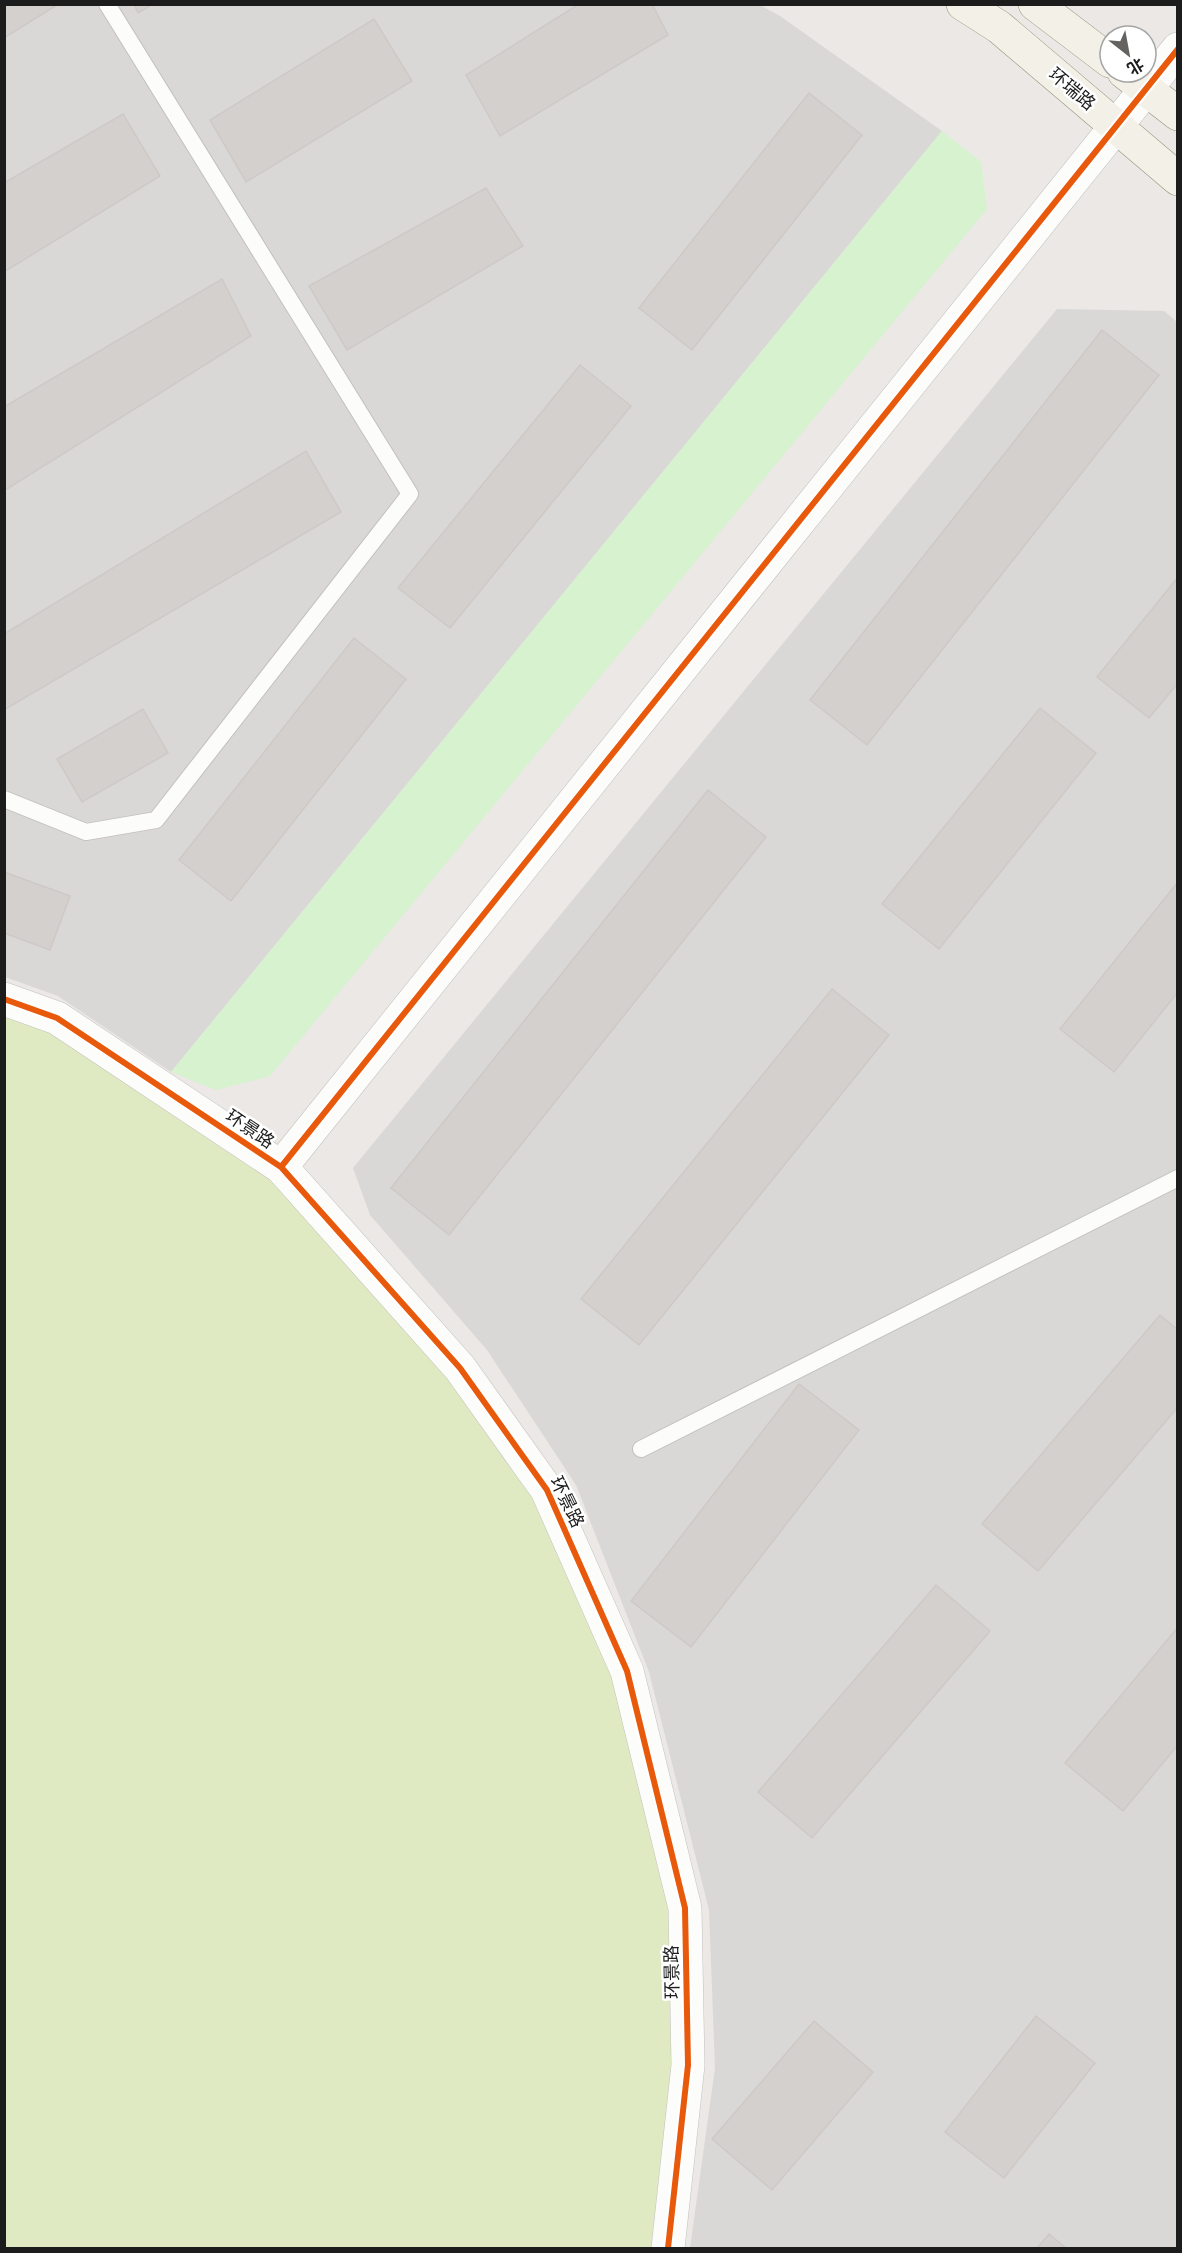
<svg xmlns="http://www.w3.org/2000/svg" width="1182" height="2253" font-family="'DM Sans','Noto Sans SC',sans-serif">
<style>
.residential{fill:#dad8d7}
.grass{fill:#dfeac2}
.park{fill:#d6f2ce}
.building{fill:#d3d0ce;stroke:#cec9c6;stroke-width:1.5}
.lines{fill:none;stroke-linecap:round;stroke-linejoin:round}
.service-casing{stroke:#c2c0bf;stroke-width:18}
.tertiary-casing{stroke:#c2c0bf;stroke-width:34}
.secondary-casing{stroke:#96927c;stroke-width:34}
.service{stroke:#fcfcfb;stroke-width:16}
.tertiary{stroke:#fcfcfb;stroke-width:33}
.secondary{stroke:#f3f0e8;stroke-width:33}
.cycleway-casing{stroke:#fff;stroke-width:10}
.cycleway{stroke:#e8590c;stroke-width:6}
.labels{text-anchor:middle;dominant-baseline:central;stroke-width:5;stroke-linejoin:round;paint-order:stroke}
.street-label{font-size:18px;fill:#1c1c1c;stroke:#fff}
</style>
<rect width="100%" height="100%" fill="#ebe8e5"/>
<path class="residential" d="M 5,5 L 760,5 L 780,16 L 942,131 L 171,1072 L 58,996 L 5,977 Z
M 1057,309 L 1164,311 L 1177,322 L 1177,2248 L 690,2248 L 715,2068 L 709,1910 L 649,1672 L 576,1485 L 487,1350 L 370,1215 L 353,1168 Z"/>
<path class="grass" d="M 4,999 L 281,1167 L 547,1490 L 627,1671 L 685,1908 L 668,2248 L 5,2248 Z"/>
<path class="park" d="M 942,131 L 981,162 L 987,209 L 270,1076 L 216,1090 L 171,1072 Z"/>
<path class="building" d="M 4,4 L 57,4 L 57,5 L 4,38 Z
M 134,4 L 153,4 L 138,13 Z
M 579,4 L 652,4 L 668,35 L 500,136 L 466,75 Z
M 374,19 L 412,81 L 246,182 L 210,120 Z
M 809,93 L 862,135 L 692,350 L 639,308 Z
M 123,114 L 160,176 L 4,272 L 4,183 Z
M 486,188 L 523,246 L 347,350 L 309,286 Z
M 222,279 L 251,336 L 4,491 L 4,407 Z
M 1102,330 L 1159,375 L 867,745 L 810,700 Z
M 580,365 L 631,406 L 450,628 L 398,588 Z
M 306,451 L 341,512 L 4,710 L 4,634 Z
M 1178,577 L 1178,683 L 1149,718 L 1097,677 Z
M 354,638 L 406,679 L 231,901 L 179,860 Z
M 1040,708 L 1096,753 L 939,949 L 882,904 Z
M 143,709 L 168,753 L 82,802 L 57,759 Z
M 708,790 L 766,837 L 449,1235 L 391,1188 Z
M 4,872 L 70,896 L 50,950 L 4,933 Z
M 1178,882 L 1178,992 L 1114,1072 L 1060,1029 Z
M 832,989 L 889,1035 L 639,1345 L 581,1299 Z
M 1160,1315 L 1178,1330 L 1178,1407 L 1038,1571 L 982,1524 Z
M 799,1384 L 859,1430 L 691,1647 L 631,1601 Z
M 936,1585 L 990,1631 L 812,1838 L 758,1792 Z
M 1178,1627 L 1178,1745 L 1123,1811 L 1065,1763 Z
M 1036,2016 L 1095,2063 L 1004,2178 L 945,2132 Z
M 814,2021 L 873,2072 L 772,2190 L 712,2139 Z
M 1049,2234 L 1066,2248 L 1037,2248 Z"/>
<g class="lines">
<g class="service-casing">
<path id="service" d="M 4,799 L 86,832 L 156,820 L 410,494 L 107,4
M 641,1449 L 1178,1178"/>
</g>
<g class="tertiary-casing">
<path id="tertiary" d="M 4,999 L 57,1018 L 281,1167 L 460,1368 L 547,1490 L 627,1671 L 685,1908 L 688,2065 L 668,2248
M 281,1167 L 1178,49"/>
</g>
<g class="secondary-casing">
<path id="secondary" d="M 963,4 L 999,27 L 1178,179
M 1035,4 L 1110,61
M 1124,72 L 1178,114"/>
</g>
<use href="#service" class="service"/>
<use href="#tertiary" class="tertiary"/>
<use href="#secondary" class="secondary"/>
<g class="cycleway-casing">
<path id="cycleway" d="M 4,999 L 57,1018 L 281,1167 L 460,1368 L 547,1490 L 627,1671 L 685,1908 L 688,2065 L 668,2248
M 281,1167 L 1178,49"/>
</g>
<use href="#cycleway" class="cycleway"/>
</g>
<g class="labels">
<g class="street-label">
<text transform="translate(1072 89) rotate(40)">环瑞路</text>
<text transform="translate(250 1129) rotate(34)">环景路</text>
<text transform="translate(567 1502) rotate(64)">环景路</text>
<text transform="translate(672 1972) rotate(-91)">环景路</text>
</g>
</g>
<rect width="1182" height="2253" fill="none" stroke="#1c1c1c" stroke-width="12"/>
<g transform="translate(1128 54) rotate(149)"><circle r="28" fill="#ffffff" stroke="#a4a4a4" stroke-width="1.5"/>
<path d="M0-4.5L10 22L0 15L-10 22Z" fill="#646362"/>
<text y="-9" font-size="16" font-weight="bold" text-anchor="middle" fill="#1c1c1c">北</text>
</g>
</svg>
